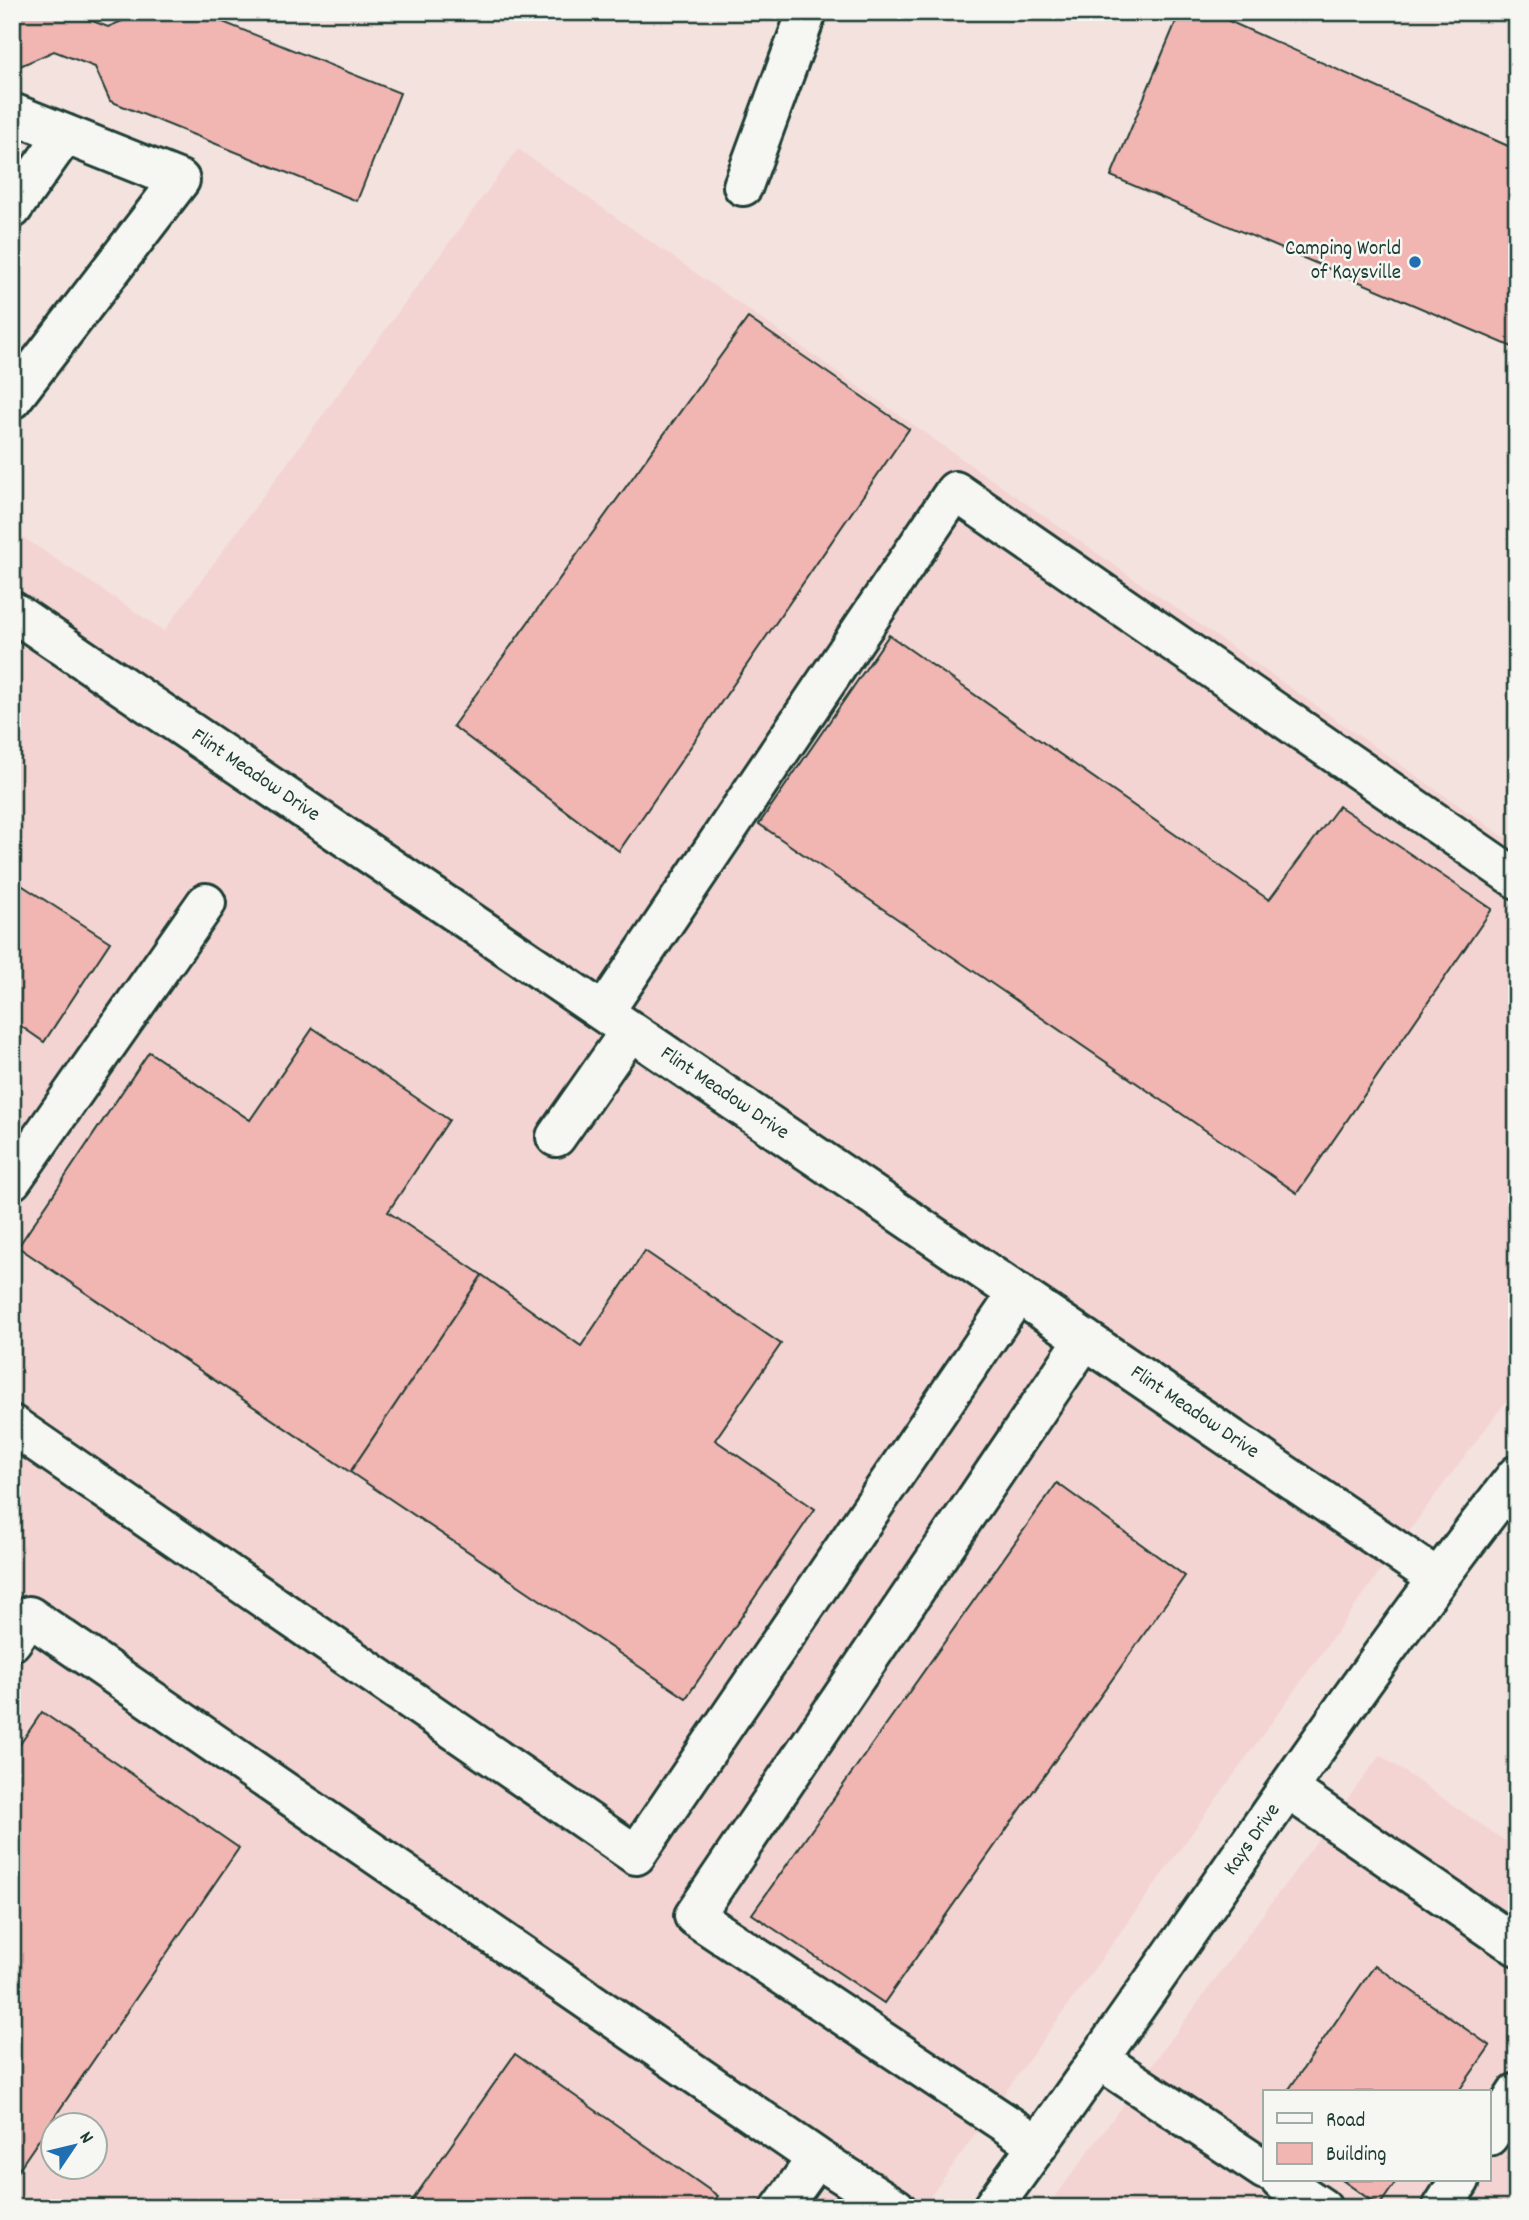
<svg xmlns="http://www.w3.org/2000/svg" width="1529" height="2220" font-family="Dekko,sans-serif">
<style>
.built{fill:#f3d4d2;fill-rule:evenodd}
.building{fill:#f1b5b2;stroke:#1f3d34;stroke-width:2}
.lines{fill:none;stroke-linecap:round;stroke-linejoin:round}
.minor-casing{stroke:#1f3d34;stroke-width:44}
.minor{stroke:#f6f6f2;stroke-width:38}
.poi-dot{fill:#1f6fb2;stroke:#f6f6f2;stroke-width:2.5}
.labels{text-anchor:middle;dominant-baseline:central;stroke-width:5;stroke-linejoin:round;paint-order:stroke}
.poi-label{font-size:21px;fill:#1f3d34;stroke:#f6f6f2;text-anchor:end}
.street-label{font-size:21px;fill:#1f3d34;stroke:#f6f6f2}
</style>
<rect width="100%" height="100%" fill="#f4e2df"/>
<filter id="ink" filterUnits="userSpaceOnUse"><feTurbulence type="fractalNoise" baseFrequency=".0143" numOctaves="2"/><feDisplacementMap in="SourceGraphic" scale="14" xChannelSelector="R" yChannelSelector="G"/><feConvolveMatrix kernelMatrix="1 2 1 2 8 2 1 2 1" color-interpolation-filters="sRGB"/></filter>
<g filter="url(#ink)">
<path class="built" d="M 518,149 L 1517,846 L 1517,1387 L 1428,1505 L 922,2208 L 12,2208 L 12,530 L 164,631 ZM 52,2126 L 94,2126 L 94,2168 L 52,2168 Z
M 1380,1755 L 1517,1849 L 1517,2208 L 1047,2208 ZM 1265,2092 L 1489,2092 L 1489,2180 L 1265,2180 Z"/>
<path class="building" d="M 12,12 L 69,12 L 108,27 L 143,12 L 163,20 L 167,12 L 198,12 L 400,93 L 357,201 L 110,101 L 95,67 L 54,51 L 18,67 L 12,64 Z
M 1180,12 L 1209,12 L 1517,150 L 1517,349 L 1111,176 Z
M 748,318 L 909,429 L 619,851 L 453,726 Z
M 889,635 L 1269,900 L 1339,806 L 1492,909 L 1297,1193 L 759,824 Z
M 12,879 L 110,942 L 44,1042 L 12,1020 Z
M 313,1028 L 449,1120 L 388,1212 L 482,1275 L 350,1472 L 18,1247 L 149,1052 L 250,1120 Z
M 645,1251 L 781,1344 L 715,1440 L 815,1509 L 686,1698 L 350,1472 L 482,1275 L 581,1346 Z
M 1057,1483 L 1185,1576 L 884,2003 L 752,1914 Z
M 42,1712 L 239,1848 L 12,2179 L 12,1756 Z
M 1375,1965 L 1490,2046 L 1458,2092 L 1287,2092 Z
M 515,2054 L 718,2196 L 709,2208 L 407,2208 Z
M 1342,2180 L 1397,2180 L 1379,2206 Z"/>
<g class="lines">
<g class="minor-casing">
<path id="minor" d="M 12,113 L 180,180 L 12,399
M 743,186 L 807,12
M 12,209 L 65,134
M 12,611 L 1437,1578
M 604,1012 L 955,491 L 1517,879
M 556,1137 L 630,1031
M 12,1180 L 206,903
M 12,1425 L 636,1855 L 1018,1293
M 12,1641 L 29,1616 L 817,2158 L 896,2208
M 1288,1789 L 1517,1946
M 1100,2060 L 1265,2170
M 1489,2136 L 1517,2093
M 1038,2145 L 694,1916 L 1085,1339
M 1280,2180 L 1322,2208
M 781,2208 L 817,2158
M 992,2208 C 1170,1966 1332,1712 1517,1475
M 1442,2208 L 1460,2180"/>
</g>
<use href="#minor" class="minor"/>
</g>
</g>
<circle class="poi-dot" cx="1415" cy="262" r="7"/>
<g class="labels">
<g class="poi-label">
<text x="1401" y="250">Camping World<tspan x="1401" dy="24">of Kaysville</tspan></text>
</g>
<g class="street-label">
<text transform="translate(255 776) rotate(34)">Flint Meadow Drive</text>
<text transform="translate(724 1094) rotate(34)">Flint Meadow Drive</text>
<text transform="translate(1194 1413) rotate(34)">Flint Meadow Drive</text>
<text transform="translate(1253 1840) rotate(-55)">Kays Drive</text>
</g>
</g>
<rect width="1529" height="2220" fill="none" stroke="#f6f6f2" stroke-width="42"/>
<rect x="21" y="21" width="1487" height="2178" fill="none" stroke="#1f3d34" stroke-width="2.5" filter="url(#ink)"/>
<rect x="1263" y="2090" width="228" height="91" fill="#f6f6f2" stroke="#a0aca6" stroke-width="2"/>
<rect x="1277" y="2113" width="35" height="10" fill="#f6f6f2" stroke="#a0aca6" stroke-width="2"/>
<text x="1326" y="2126" font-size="21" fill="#1f3d34">Road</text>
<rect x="1277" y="2143" width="35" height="21" fill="#f1b5b2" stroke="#a0aca6" stroke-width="2"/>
<text x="1326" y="2160" font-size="21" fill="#1f3d34">Building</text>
<g transform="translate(74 2146) rotate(55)"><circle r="33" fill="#f6f6f2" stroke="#a0aca6" stroke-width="2"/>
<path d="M0-5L12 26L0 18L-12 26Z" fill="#1f6fb2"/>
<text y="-10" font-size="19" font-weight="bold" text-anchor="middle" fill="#1f3d34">N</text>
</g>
</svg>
